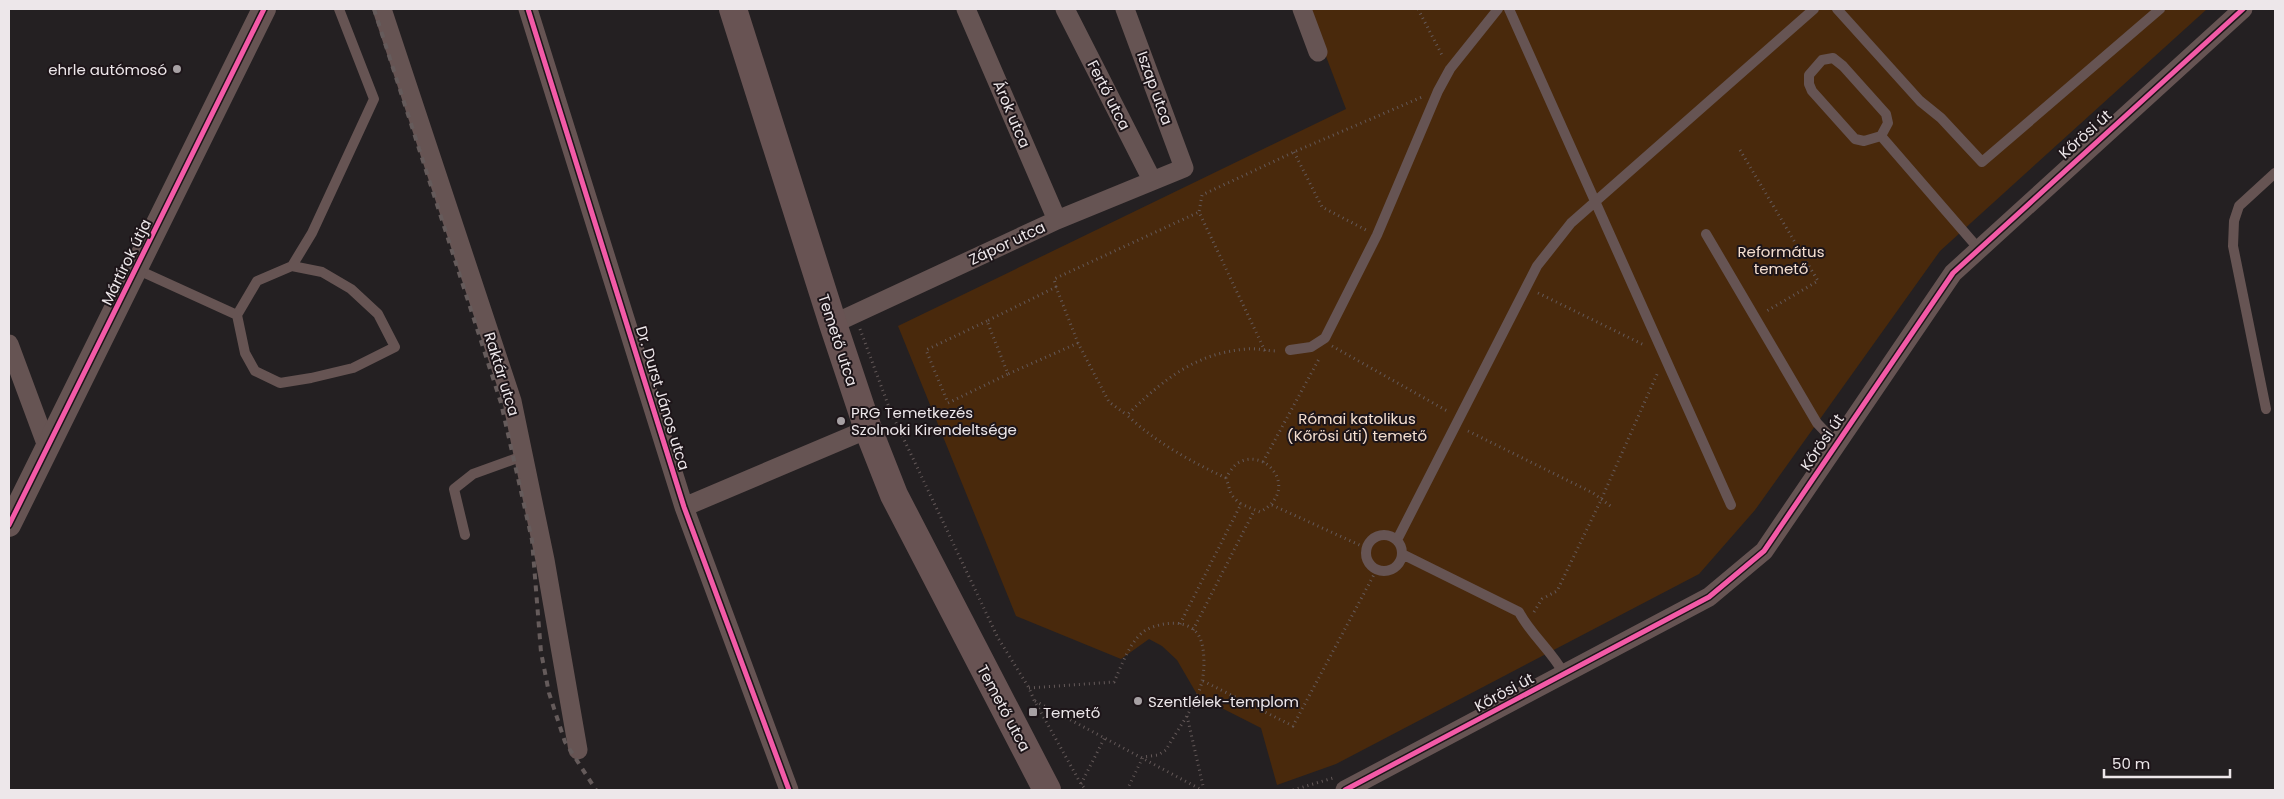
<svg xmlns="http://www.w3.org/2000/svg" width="2284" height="799" font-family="Poppins,sans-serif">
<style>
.green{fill:#49290c}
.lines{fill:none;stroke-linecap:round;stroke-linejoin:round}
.path{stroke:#645959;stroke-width:3;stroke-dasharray:1 4;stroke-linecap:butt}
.service{stroke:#665453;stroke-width:10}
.minor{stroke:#665453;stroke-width:19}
.tertiary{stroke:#665453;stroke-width:24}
.primary{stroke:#685353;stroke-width:28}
.rail{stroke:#655b5b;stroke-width:4;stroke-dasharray:6 6;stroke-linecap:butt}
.cycleway-casing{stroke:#1d1519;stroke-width:8}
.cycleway{stroke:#f35aa7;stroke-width:5}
.poi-dot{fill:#a7a1a4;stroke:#1d1519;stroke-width:2}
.labels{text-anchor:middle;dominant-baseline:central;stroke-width:4;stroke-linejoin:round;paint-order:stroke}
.poi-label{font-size:15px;fill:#ede7ea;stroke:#1d1519;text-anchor:start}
.street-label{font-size:15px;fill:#ede7ea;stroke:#1d1519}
.park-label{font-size:15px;fill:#f4decf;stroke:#1d1519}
</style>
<rect width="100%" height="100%" fill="#242022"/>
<path class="green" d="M 1308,9 L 2207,9 L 1940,251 L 1755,510 L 1699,574 L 1336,764 L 1277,785 L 1261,728 L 1198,696 L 1177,660 L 1162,646 L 1149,639 L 1121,659 L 1016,616 L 898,326 L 1346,109 Z"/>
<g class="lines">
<path class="path" d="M 1418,9 L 1443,57
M 1740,150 L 1818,281 L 1765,312
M 1294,152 L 1322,207 L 1366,230
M 1056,287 L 1054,279 L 1199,212
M 1538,293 L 1644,345
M 987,321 L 926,350 L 948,403 L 1008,374
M 860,329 L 890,410 L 998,638 L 1029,688 L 1034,700 L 1081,784 L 1086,790
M 1078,343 L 1008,374 L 987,321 L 1056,287 L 1078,343 L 1109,402 L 1127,415
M 1332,346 L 1449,412
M 1265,351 L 1199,212 L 1202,195 L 1294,152 L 1422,97
M 1468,431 L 1593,493 L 1613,508
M 1263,462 L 1320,357
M 1226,478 C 1190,461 1155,442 1127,415 C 1163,380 1195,353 1247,349 C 1257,348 1267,351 1278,351
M 1272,505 L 1366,548
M 1534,612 L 1542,599 L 1557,591 L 1601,500 L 1658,372
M 1180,624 L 1241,504 C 1228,494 1231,491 1226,478 C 1229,473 1233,466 1238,463 C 1266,446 1301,490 1260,512 L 1241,504
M 1193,630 L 1254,511
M 1203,681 L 1293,726 L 1377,569
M 1029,688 L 1114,682 C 1122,665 1130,640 1146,630 C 1161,622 1189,618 1199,636 C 1205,647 1205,669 1202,681 C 1197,705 1178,728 1166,750 L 1158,755 L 1143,757 L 1127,790
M 1035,701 L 1202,790
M 1187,716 L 1204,790
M 1081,784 L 1105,737
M 1293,790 L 1333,778"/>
<path class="service" d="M 1509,9 L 1731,505
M 1837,9 L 1920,101 L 1941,118 L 1982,162 L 2160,9
M 1881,136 L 1888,123 L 1886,114 L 1843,66 L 1833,58 L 1822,60 L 1809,75 L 1809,84 L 1812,91 L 1855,139 L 1864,141 L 1881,136 L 1978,248
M 1706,234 L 1817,423 L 1836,443
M 292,266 L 322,272 L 351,289 L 378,314 L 395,347 L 353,368 L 311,378 L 280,383 L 255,371 L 245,353 L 237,315 L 257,281 Z
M 292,266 L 312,233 L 374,99 L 339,9
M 136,269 L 237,315
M 1290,350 L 1311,347 L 1325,338 L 1377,235 L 1438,91 L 1450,69 L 1498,9
M 2266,409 L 2233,246 L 2234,221 L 2239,206 L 2275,173
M1366 553a18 18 0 1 1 36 0a18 18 0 1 1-36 0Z
M 465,535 L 454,489 L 473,474 L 523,456
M 1397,540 L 1537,266 L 1571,223 L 1814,9
M 1402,554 L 1519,612 C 1531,635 1552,651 1564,674"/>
<path class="minor" d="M 382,9 L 512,401 L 545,560 L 578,750
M 528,9 L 684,507 L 789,790
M 966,9 L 1057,220
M 1065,9 L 1152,180
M 1302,9 L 1318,52
M 833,324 L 1057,220 L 1184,168 L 1125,9
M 9,344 L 48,449
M 684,507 L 868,429
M 1345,790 L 1709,597 L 1764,551 L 1953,273 L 2243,9"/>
<path class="tertiary" d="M 9,525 L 264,9"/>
<path class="primary" d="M 733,9 L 833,324 L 868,429 L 894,495 L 1047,790"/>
<path class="rail" d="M 374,9 L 501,403 L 532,540 L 541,652 L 549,693 L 565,742 L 596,790"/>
<g class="cycleway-casing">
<path id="cycleway" d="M 528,9 L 684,507 L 789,790
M 9,525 L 264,9
M 1345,790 L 1709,597 L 1764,551 L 1953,273 L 2243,9"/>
</g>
<use href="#cycleway" class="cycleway"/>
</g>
<g class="poi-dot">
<circle cx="177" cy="69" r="5"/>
<circle cx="841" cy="421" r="5"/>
<circle cx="1138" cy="701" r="5"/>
<rect x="1028" y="707" width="10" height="10" rx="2.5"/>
</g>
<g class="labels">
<g class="poi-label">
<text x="167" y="69" text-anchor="end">ehrle autómosó</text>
<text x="851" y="412">PRG Temetkezés<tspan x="851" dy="17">Szolnoki Kirendeltsége</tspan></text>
<text x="1148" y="701">Szentlélek-templom</text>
<text x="1043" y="712">Temető</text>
</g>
<g class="street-label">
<text transform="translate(1155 88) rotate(70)">Iszap utca</text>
<text transform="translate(1109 95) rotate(63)">Fertő utca</text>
<text transform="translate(1012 114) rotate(67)">Árok utca</text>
<text transform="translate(2085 134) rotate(-42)">Kőrösi út</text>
<text transform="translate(1007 243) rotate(-25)">Zápor utca</text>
<text transform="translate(126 262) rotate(-64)">Mártírok útja</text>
<text transform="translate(838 340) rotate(72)">Temető utca</text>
<text transform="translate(502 374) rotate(73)">Raktár utca</text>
<text transform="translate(663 398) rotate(73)">Dr. Durst János utca</text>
<text transform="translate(1822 442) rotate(-56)">Kőrösi út</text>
<text transform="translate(1504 692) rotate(-28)">Kőrösi út</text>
<text transform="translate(1004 708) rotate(62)">Temető utca</text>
</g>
<g class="park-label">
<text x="1781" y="251">Református<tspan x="1781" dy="17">temető</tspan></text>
<text x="1357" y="418">Római katolikus<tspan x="1357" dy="17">(Kőrösi úti) temető</tspan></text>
</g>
</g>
<rect width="2284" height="799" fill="none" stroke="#ede7ea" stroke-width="20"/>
<path d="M2104 769v8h126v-8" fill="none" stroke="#ede7ea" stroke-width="2.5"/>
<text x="2112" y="769" font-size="15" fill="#ede7ea" stroke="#1d1519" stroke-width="4" paint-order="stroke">50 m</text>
</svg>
